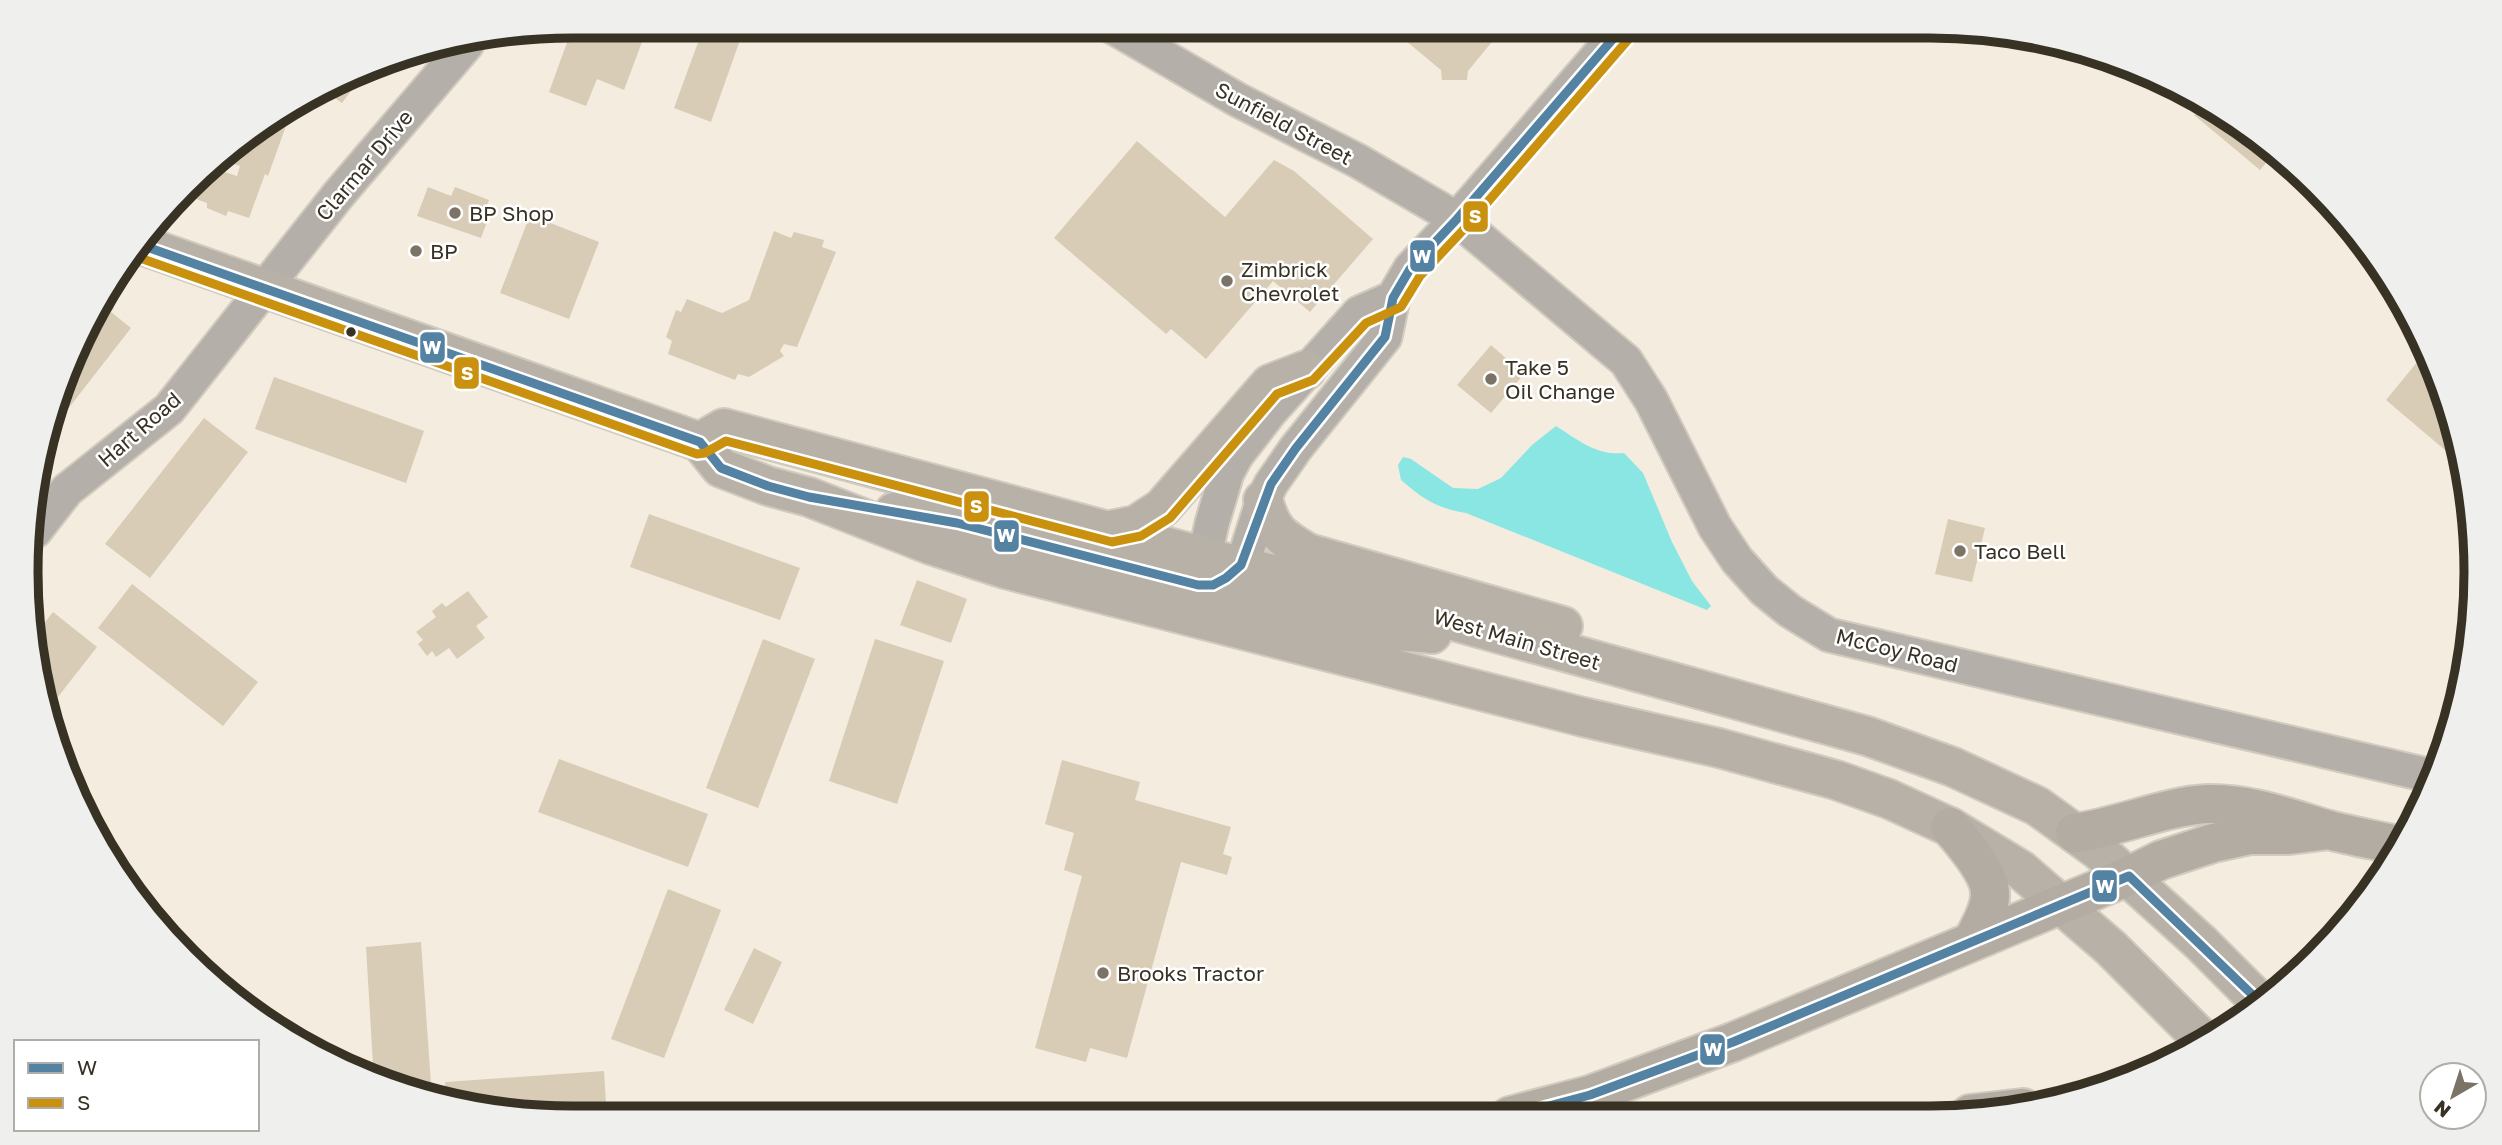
<svg xmlns="http://www.w3.org/2000/svg" width="2502" height="1145" font-family="'Golos Text',sans-serif">
<style>
.water{fill:#8ae6e2}
.building{fill:#d9ccb6}
.lines{fill:none;stroke-linecap:round;stroke-linejoin:round}
.minor-casing{stroke:#d1cabe;stroke-width:37}
.major-casing{stroke:#d1cabe;stroke-width:42}
.highway-casing{stroke:#d1cabe;stroke-width:42}
.minor{stroke:#b4b0a9;stroke-width:33}
.major{stroke:#b8b1a8;stroke-width:38}
.highway{stroke:#b3aca2;stroke-width:38}
.bus-1-casing{stroke:#fff;stroke-width:14}
.bus-2-casing{stroke:#fff;stroke-width:14}
.bus-1{stroke:#5482a3;stroke-width:9}
.bus-2{stroke:#c9910e;stroke-width:9}
.poi-dot{fill:#7a7366;stroke:#fff;stroke-width:2.5}
.bus-dot{fill:#383225;stroke:#fff;stroke-width:2.5}
.labels{text-anchor:middle;dominant-baseline:central;stroke-width:5;stroke-linejoin:round;paint-order:stroke}
.street-label{font-size:21px;fill:#383225;stroke:#fff}
.poi-label{font-size:21px;fill:#383225;stroke:#fff;text-anchor:start}
.rim{fill:none;stroke:#383225;stroke-width:9}
.line-badge{stroke:#fff;stroke-width:2.5}
.badge-label{font-size:19px;text-anchor:middle;font-weight:bold;fill:#fff}
</style>
<rect width="100%" height="100%" fill="#f4ecde"/>
<path class="water" d="M 1556,426 C 1578,440 1597,456 1624,453 L 1643,473 L 1672,542 L 1692,581 L 1711,606 L 1707,610 L 1466,513 C 1436,508 1423,499 1401,480 L 1398,465 L 1403,457 L 1411,459 L 1453,488 L 1478,489 L 1501,478 L 1532,445 Z"/>
<path class="building" d="M 573,26 L 600,35 L 603,26 L 648,26 L 624,90 L 597,79 L 586,106 L 549,92 Z
M 704,26 L 745,26 L 711,122 L 674,108 Z
M 1388,26 L 1505,26 L 1468,71 L 1467,80 L 1442,80 L 1441,70 Z
M 367,69 L 342,103 L 322,89 Z
M 2191,96 L 2233,118 L 2275,152 L 2260,170 L 2194,115 L 2202,106 Z
M 274,118 L 287,123 L 268,176 L 265,174 L 249,218 L 228,211 L 226,216 L 207,208 L 207,203 L 188,196 L 191,188 L 209,167 L 237,176 L 240,166 L 234,164 L 243,140 Z
M 1137,141 L 1225,217 L 1274,160 L 1294,171 L 1373,239 L 1310,312 L 1273,281 L 1206,359 L 1171,329 L 1166,334 L 1054,238 Z
M 428,187 L 451,196 L 455,187 L 489,200 L 486,208 L 492,209 L 481,238 L 417,216 Z
M 530,215 L 599,242 L 569,319 L 500,293 Z
M 774,231 L 791,238 L 794,232 L 824,240 L 822,247 L 836,252 L 797,347 L 784,344 L 780,351 L 784,356 L 749,377 L 738,374 L 735,380 L 668,354 L 672,341 L 666,337 L 676,310 L 681,312 L 687,299 L 722,313 L 749,300 Z
M 101,297 L 114,308 L 111,312 L 131,328 L 50,432 Z
M 1491,345 L 1524,374 L 1491,413 L 1457,385 Z
M 2427,350 L 2434,363 L 2465,467 L 2386,400 Z
M 274,377 L 424,431 L 406,483 L 255,429 Z
M 204,418 L 248,452 L 150,578 L 105,544 Z
M 649,514 L 800,568 L 780,620 L 630,567 Z
M 1948,519 L 1985,528 L 1972,582 L 1935,574 Z
M 917,580 L 967,599 L 951,643 L 900,625 Z
M 132,584 L 258,682 L 223,726 L 98,628 Z
M 468,591 L 488,617 L 476,626 L 485,638 L 457,659 L 449,648 L 436,657 L 432,651 L 427,656 L 418,644 L 423,640 L 416,632 L 436,617 L 432,611 L 442,603 L 446,607 Z
M 53,612 L 97,647 L 47,711 L 31,640 Z
M 763,639 L 815,659 L 758,808 L 706,788 Z
M 875,639 L 944,661 L 897,804 L 829,781 Z
M 559,759 L 708,814 L 688,867 L 538,812 Z
M 1062,760 L 1140,782 L 1135,800 L 1231,827 L 1223,854 L 1232,857 L 1227,875 L 1181,862 L 1127,1058 L 1090,1048 L 1086,1062 L 1035,1048 L 1082,876 L 1064,870 L 1074,833 L 1045,824 Z
M 668,889 L 721,910 L 664,1058 L 611,1039 Z
M 421,942 L 432,1098 L 374,1081 L 366,947 Z
M 754,948 L 782,962 L 753,1024 L 724,1010 Z
M 604,1071 L 607,1119 L 572,1119 L 466,1108 L 446,1102 L 445,1082 Z"/>
<g class="lines">
<g class="minor-casing">
<path id="minor" d="M 1111,26 L 1238,100 L 1358,161 L 1457,219 L 1626,361 L 1651,400 L 1715,527 L 1737,560 L 1764,590 L 1790,611 L 1829,635 L 2436,777
M 35,531 L 67,490 L 169,409 L 339,194 L 467,44
M 1199,582 L 1212,523 L 1227,473 L 1236,456 L 1270,412 L 1359,313 L 1393,298
M 1235,588 L 1263,500 L 1271,484 L 1296,448 L 1385,337 L 1393,298 L 1410,269 L 1457,219 L 1624,26"/>
</g>
<g class="major-casing">
<path id="major" d="M 144,246 L 700,442 L 721,468 L 768,486 L 809,497 L 931,545 L 1005,569 L 1583,717 L 1719,748 L 1836,780 L 1889,799 L 1950,827 L 2021,870 L 2111,948 L 2203,1040
M 700,442 L 724,428 L 1224,562 L 1378,600 L 1867,736 L 1953,767 L 2037,806 L 2098,850 L 2201,943 L 2263,1005
M 1263,500 C 1272,532 1281,537 1308,553 L 1563,626
M 894,512 L 957,523 L 1198,585 C 1217,584 1227,578 1241,565
M 1111,530 L 1136,525 L 1162,508 L 1270,384 L 1306,370
M 1196,613 C 1240,577 1324,617 1373,628 C 1392,632 1413,632 1432,634"/>
</g>
<g class="highway-casing">
<path id="highway" d="M 1950,827 C 1962,841 1990,873 1990,893 C 1991,909 1980,926 1973,940
M 2075,833 C 2119,827 2166,806 2207,804 C 2250,803 2288,818 2329,830 C 2351,836 2375,840 2397,845
M 1970,1114 L 2023,1108
M 1510,1116 L 1590,1095 L 1733,1042 L 2129,876 L 2161,860 L 2213,843 L 2250,835 L 2289,835 L 2329,830"/>
</g>
<use href="#minor" class="minor"/>
<use href="#major" class="major"/>
<use href="#highway" class="highway"/>
<g class="bus-1-casing">
<path id="bus-1" d="M 144,246 L 700,442 L 721,468 L 768,486 L 809,497 L 957,523 L 1198,585 L 1213,585 L 1226,578 L 1241,565 L 1271,484 L 1296,448 L 1385,337 L 1393,298 L 1410,269 L 1457,219 L 1624,26
M 1511,1116 L 1590,1095 L 1733,1042 L 2129,876 L 2263,1005"/>
</g>
<g class="bus-2-casing">
<path id="bus-2" d="M 140,258 L 697,454 L 705,453 L 726,441 L 1112,542 L 1141,536 L 1170,518 L 1277,394 L 1313,380 L 1366,323 L 1401,307 L 1420,276 L 1466,227 L 1633,34"/>
</g>
<use href="#bus-1" class="bus-1"/>
<use href="#bus-2" class="bus-2"/>
</g>
<g class="poi-dot">
<circle cx="455" cy="213" r="7"/>
<circle cx="416" cy="251" r="7"/>
<circle cx="1227" cy="281" r="7"/>
<circle cx="1491" cy="379" r="7"/>
<circle cx="1960" cy="551" r="7"/>
<circle cx="1103" cy="973" r="7"/>
</g>
<circle class="bus-dot" cx="351" cy="332" r="6"/>
<g class="labels">
<g class="street-label">
<text transform="translate(1284 123) rotate(28)">Sunfield Street</text>
<text transform="translate(364 165) rotate(-50)">Clarmar Drive</text>
<text transform="translate(139 429) rotate(-41)">Hart Road</text>
<text transform="translate(1517 639) rotate(16)">West Main Street</text>
<text transform="translate(1897 650) rotate(14)">McCoy Road</text>
</g>
<g class="poi-label">
<text x="469" y="213">BP Shop</text>
<text x="430" y="251">BP</text>
<text x="1241" y="269">Zimbrick<tspan x="1241" dy="24">Chevrolet</tspan></text>
<text x="1505" y="367">Take 5<tspan x="1505" dy="24">Oil Change</tspan></text>
<text x="1974" y="551">Taco Bell</text>
<text x="1117" y="973">Brooks Tractor</text>
</g>
</g>
<path d="M0 0H2502V1145H0ZM572 38H1930A534 534 0 0 1 2464 572V572A534 534 0 0 1 1930 1106H572A534 534 0 0 1 38 572V572A534 534 0 0 1 572 38Z" fill="#efefee" fill-rule="evenodd"/>
<path class="rim" d="M572 38H1930A534 534 0 0 1 2464 572V572A534 534 0 0 1 1930 1106H572A534 534 0 0 1 38 572V572A534 534 0 0 1 572 38Z"/>
<g class="line-badge">
<rect x="1462" y="200" width="27" height="33" rx="7" fill="#c9910e"/>
<rect x="1409" y="239" width="27" height="34" rx="7" fill="#5482a3"/>
<rect x="419" y="331" width="27" height="33" rx="7" fill="#5482a3"/>
<rect x="453" y="356" width="27" height="34" rx="7" fill="#c9910e"/>
<rect x="963" y="490" width="27" height="33" rx="7" fill="#c9910e"/>
<rect x="993" y="519" width="27" height="34" rx="7" fill="#5482a3"/>
<rect x="2091" y="869" width="27" height="34" rx="7" fill="#5482a3"/>
<rect x="1699" y="1033" width="27" height="33" rx="7" fill="#5482a3"/>
</g>
<g class="badge-label">
<text x="1475" y="223">S</text>
<text x="1422" y="263">W</text>
<text x="432" y="354">W</text>
<text x="467" y="380">S</text>
<text x="976" y="513">S</text>
<text x="1006" y="542">W</text>
<text x="2105" y="893">W</text>
<text x="1713" y="1056">W</text>
</g>
<rect x="14" y="1040" width="245" height="91" fill="#ffffff" stroke="#afada8" stroke-width="2"/>
<rect x="28" y="1063" width="35" height="10" fill="#5482a3" stroke="#afada8" stroke-width="2"/>
<text x="77" y="1075" font-size="21" fill="#383225">W</text>
<rect x="28" y="1098" width="35" height="10" fill="#c9910e" stroke="#afada8" stroke-width="2"/>
<text x="77" y="1110" font-size="21" fill="#383225">S</text>
<g transform="translate(2453 1096) rotate(219)"><circle r="33" fill="#ffffff" stroke="#afada8" stroke-width="2"/>
<path d="M0-5L12 26L0 18L-12 26Z" fill="#7a7366"/>
<text y="-10" font-size="19" font-weight="bold" text-anchor="middle" fill="#383225">N</text>
</g>
</svg>
